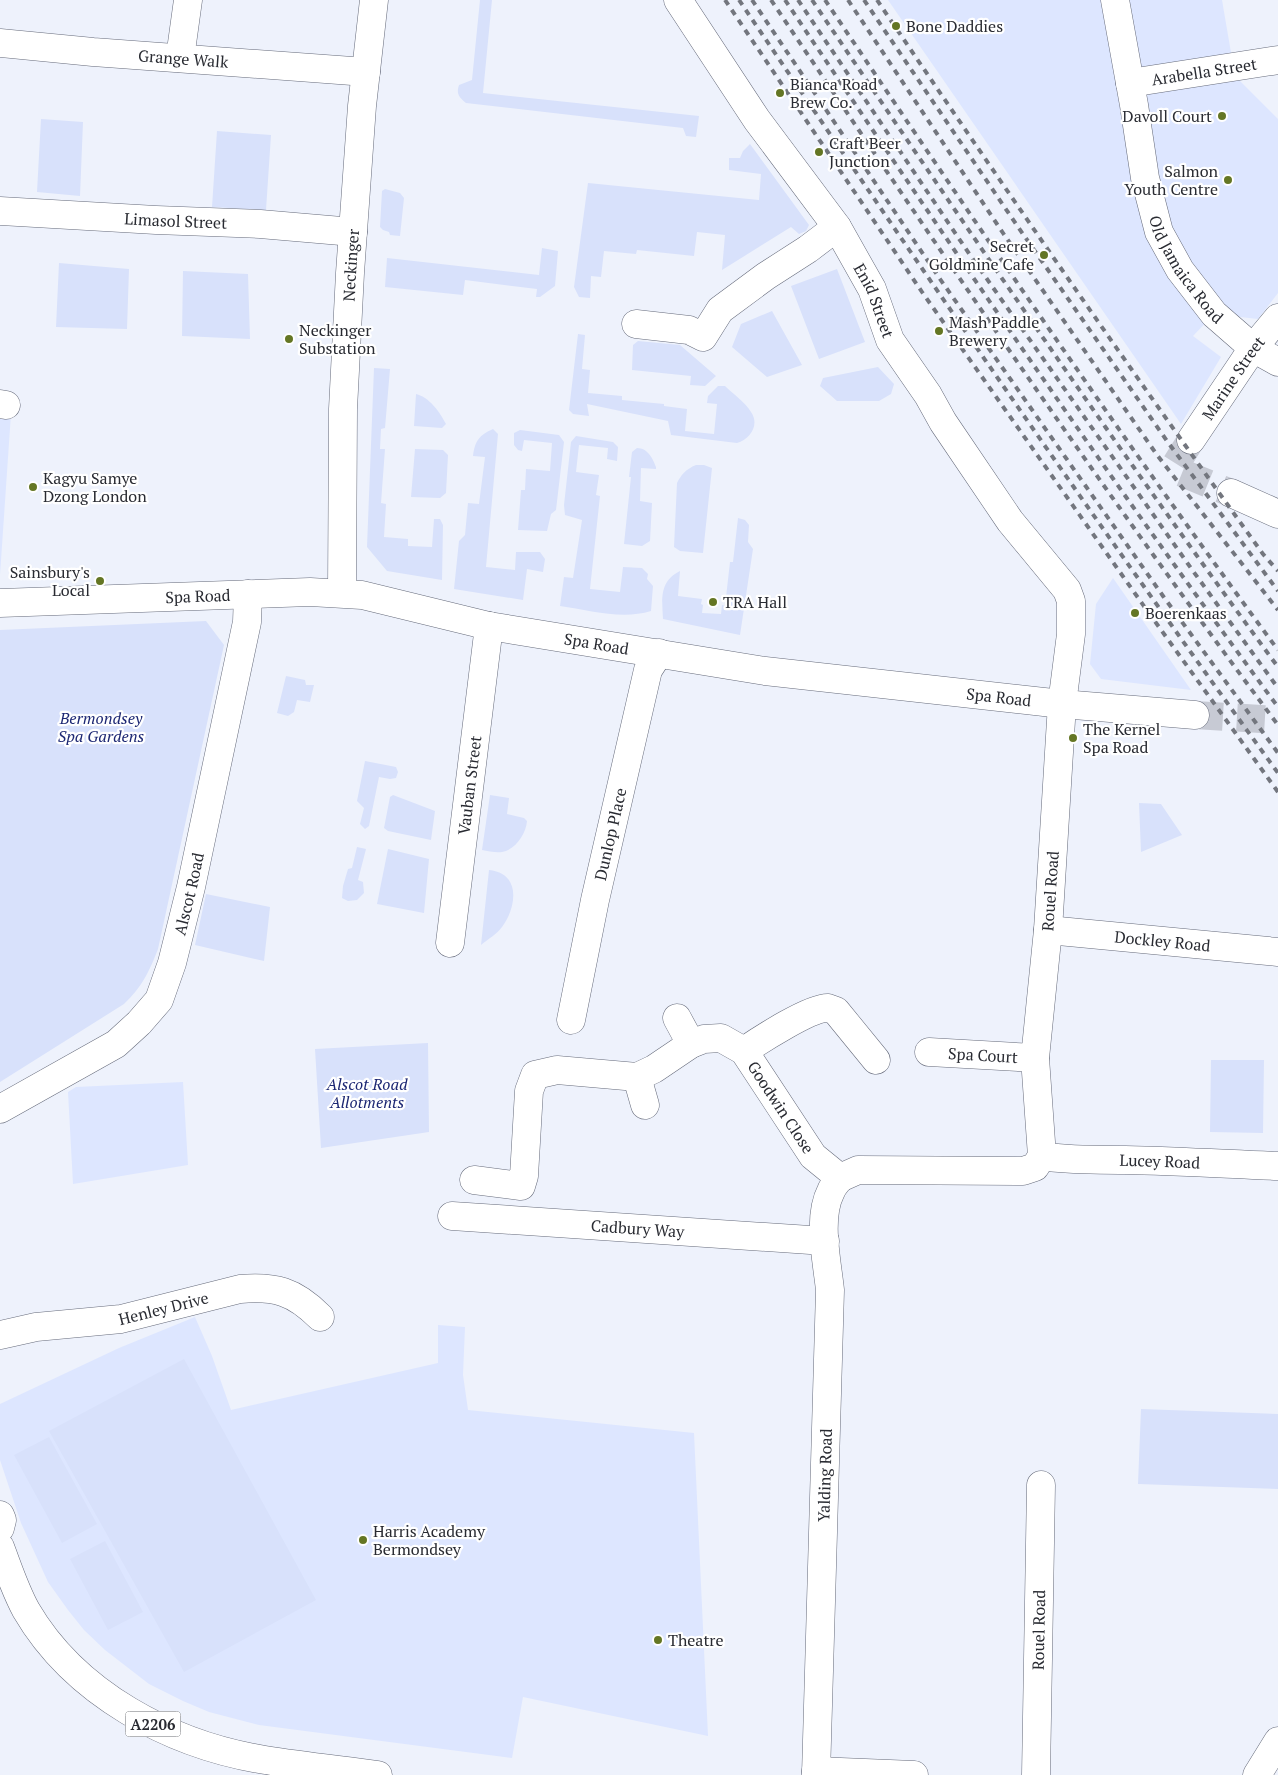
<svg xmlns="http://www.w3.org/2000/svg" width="1278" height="1775" font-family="'PT Serif',serif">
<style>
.built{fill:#dde6ff}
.green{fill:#d8e1fb}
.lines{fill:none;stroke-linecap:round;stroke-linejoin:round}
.minor-tunnel{stroke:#c7cad4;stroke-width:28;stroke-dasharray:28 14;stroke-linecap:butt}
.minor-casing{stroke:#666b7b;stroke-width:29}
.major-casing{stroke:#666b7b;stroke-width:29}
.minor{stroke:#fff;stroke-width:28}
.major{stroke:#fff;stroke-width:28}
.rail{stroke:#73767e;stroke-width:4;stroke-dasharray:6 6;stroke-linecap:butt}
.poi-dot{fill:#647624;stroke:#fff;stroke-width:2}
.labels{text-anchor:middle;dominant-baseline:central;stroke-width:4.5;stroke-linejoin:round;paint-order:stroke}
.shield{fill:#fff;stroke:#696b70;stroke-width:1}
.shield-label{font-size:15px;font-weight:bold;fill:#292b32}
.poi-label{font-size:16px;fill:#292b32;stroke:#fff;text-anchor:start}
.street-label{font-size:16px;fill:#292b32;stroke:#fff}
.park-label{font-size:16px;font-style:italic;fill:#1c2773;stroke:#fff}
</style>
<rect width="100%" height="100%" fill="#eef2fc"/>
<path class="built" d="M 888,0 L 1222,0 L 1235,76 L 1278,119 L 1278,293 L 1258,319 L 1214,314 L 1193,336 L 1221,357 L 1181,424 Z
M 0,399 L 12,399 L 0,575 Z
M 1113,578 L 1191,690 L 1101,679 L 1090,664 L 1096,604 Z
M 183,1082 L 188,1165 L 73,1184 L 68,1092 L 76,1087 Z
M 195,1317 L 212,1356 L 231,1410 L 438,1363 L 438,1325 L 465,1327 L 463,1375 L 468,1410 L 694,1433 L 708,1736 L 523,1697 L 512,1758 L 259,1725 L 209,1712 L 183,1701 L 149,1684 L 105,1650 L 84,1630 L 68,1610 L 48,1582 L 21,1523 L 0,1460 L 0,1404 L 119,1348 Z"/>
<path class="green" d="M 480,0 L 492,0 L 483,93 L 699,116 L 696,137 L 686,136 L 683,128 L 466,103 C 459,97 456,94 459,85 L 472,80 Z
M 41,119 L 83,122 L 80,196 L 37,192 Z
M 217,131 L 271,135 L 266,210 L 212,207 Z
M 750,144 L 809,225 L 806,231 L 799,234 L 791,227 L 722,270 L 725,235 L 697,232 L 694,256 L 637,250 L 636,254 L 604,251 L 601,277 L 591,276 L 590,298 L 579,297 L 574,287 L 588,183 L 759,200 L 761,174 L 729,170 L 729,158 L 740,158 L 743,151 Z
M 385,189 L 400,193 L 404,198 L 400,236 L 390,235 L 389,232 L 383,230 L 380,227 L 382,191 Z
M 542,248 L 558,251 L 555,286 L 540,297 L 536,297 L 537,289 L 465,280 L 463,295 L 385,287 L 387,258 L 539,275 Z
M 59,263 L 129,269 L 127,329 L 56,327 Z
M 837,269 L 865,342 L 819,359 L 791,286 Z
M 183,271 L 248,274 L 250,339 L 182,336 Z
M 772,311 L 802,365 L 767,377 L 732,347 L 741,324 Z
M 578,334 L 585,335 L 582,369 L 590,370 L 588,393 L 622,396 L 622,400 L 664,404 L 664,406 L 687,409 L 685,431 L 714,434 L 717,404 L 707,403 L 708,396 L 718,386 L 725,386 C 733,394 745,402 751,412 C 760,425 750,439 737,443 L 671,435 L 668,421 L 587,404 L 589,416 L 573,414 L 569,410 Z
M 638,341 L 680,345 L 716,376 L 705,386 L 690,385 L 691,376 L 632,370 L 633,345 Z
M 878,367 L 894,384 L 891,394 L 879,401 L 837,401 L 820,386 L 823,378 Z
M 374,368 L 390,369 L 385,428 L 381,429 L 380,449 L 385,449 L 381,503 L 386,504 L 384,537 L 408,539 L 408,546 L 432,547 L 434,519 L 440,519 L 443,525 L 442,580 L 387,571 L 367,547 Z
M 416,394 C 429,397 440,412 446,424 L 442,428 L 414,426 Z
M 493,429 L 498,434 L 486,567 L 515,570 L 516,552 L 540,552 L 545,559 L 543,572 L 527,569 L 523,600 L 454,589 L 459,541 L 465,535 L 468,503 L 479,504 L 485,457 L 473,456 C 475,441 479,435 493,429 Z
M 520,430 L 559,435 L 564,442 L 556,510 L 551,514 L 547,531 L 518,530 L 521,490 L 525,490 L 526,469 L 550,471 L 552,443 L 524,440 L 522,451 L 518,450 L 514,445 L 514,433 Z
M 576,436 L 613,442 L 618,447 L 617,461 L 607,459 L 608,448 L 579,445 L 576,472 L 599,475 L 596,495 L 600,496 L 590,589 L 620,592 L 623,567 L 642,568 L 648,574 L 647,579 L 653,586 L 651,611 C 622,620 589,610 560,606 L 564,577 L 573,578 L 582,520 L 565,515 L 564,505 L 571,442 Z
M 637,448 C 648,448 653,459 656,467 L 656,469 L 641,468 L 640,501 L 652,503 L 650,541 L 642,546 L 624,544 L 631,477 L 629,477 L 632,452 Z
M 415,449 L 443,450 L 448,455 L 446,493 L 440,498 L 411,497 Z
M 696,465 L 704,465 L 712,468 L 703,553 L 680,551 L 674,547 L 677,483 C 681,475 686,469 696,465 Z
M 738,518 L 745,520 L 749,525 L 748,542 L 753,549 L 740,635 L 663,619 C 662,600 659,581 680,571 L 678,596 L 702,599 L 701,604 L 703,605 L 702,613 L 721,614 L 722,605 L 725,606 L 730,562 L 733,562 Z
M 206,621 L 224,645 L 158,949 C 149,972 142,987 124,1004 L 0,1082 L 0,630 Z
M 286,676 L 305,680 L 306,685 L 314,685 L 310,702 L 297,700 L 294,712 L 288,716 L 277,713 Z
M 365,761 L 396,767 L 398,772 L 396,778 L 390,779 L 379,777 L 369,826 L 365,829 L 360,824 L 364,808 L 357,801 Z
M 393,795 L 435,811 L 431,840 L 388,831 L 384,828 L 390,797 Z
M 490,795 L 509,798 L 507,814 L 524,818 L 527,821 C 526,834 515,850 502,852 C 496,853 488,851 482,850 Z
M 1139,803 L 1161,804 L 1182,835 L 1141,852 Z
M 357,847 L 366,849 L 358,880 L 363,882 L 364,893 L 357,900 L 348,901 L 342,898 L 343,886 L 348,869 L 352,868 Z
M 388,849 L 429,859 L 424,913 L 377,904 Z
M 489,870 C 521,873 517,907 502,927 C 497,934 488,939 481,945 Z
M 206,894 L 270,907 L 264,961 L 195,945 Z
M 428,1043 L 429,1132 L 321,1148 L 315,1049 Z
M 1211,1060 L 1264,1060 L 1263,1133 L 1210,1132 Z
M 184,1359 L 316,1600 L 184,1672 L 49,1431 Z
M 1141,1409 L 1278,1414 L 1278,1489 L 1138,1484 Z
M 49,1437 L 97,1524 L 62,1543 L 14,1455 Z
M 105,1541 L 143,1612 L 108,1630 L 70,1559 Z"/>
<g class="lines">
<path class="minor-tunnel" d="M 1191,440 L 1176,464 L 1175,470 L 1231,493
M 1195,715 L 1278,720"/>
<g class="minor-casing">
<g id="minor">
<path id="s1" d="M 678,0 L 757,120 L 837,227 L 872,289 L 890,340 L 928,395 L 943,422 L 1010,521 L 1067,590 L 1071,601 L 1071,634 L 1062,704 L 1048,930 L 1035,1058 L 1042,1156 L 1035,1167 L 1023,1171 L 858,1170 L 840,1178"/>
<path id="s2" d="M 1115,0 L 1134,105 L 1145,178 L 1159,232 L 1180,270 L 1214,314 L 1253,348 L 1278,362"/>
<path id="s3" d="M 0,43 L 93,52 L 366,72"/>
<path d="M 180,58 L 188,0"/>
<path id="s4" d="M 1130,83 L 1278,60"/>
<path id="s5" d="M 0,211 L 156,220 L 260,224 L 353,232"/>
<path d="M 636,324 L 689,330 L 703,337 L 720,310 L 766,276 L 808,249 L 837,227"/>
<path d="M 0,404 L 6,405"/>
<path id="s6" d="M 1191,440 L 1253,348 L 1278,318"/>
<path d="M 1231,493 L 1278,514"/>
<path id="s7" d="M 342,593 L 343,409 L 350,273 L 362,106 L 374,0"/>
<path id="s8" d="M 0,603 L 310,592 L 362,595 L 489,626 L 765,671 L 1062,704 L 1195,715"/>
<path id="s9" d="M 1048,930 L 1278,952"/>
<path id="s10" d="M 450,943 L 489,626"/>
<path d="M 677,1018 L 691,1044"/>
<path id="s11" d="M 571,1020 L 595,900 L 648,670 L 659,653"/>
<path d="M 744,1051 C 760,1040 811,1007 828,1008 C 830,1009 834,1010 836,1011 L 876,1060"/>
<path id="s12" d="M 929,1052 L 1035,1058"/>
<path d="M 637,1077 L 645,1105"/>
<path id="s13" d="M 0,1109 L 116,1044 L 139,1023 L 159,1000 L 172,963 L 191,887 L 247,622 L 248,594"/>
<path id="s14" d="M 1042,1156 C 1071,1161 1096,1159 1125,1160 C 1176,1161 1227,1164 1278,1166"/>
<path id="s15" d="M 474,1180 L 521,1186 L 524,1176 L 529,1091 L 535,1075 L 557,1070 L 637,1077 L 654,1069 L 691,1044 L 704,1039 L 721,1038 L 744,1051 L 813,1156 L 840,1178"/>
<path id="s16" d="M 452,1216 L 825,1241"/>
<path id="s17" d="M 0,1335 L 36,1327 L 121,1319 L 240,1289 C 275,1286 294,1291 320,1317"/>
<path d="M 816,1771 L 914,1775"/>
<path id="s18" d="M 816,1775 L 830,1290 C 827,1261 817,1218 831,1191 C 833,1186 837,1182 840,1178"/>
<path id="s19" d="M 1036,1775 L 1041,1485"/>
<path d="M 1257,1775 L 1278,1741"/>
</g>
</g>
<g class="major-casing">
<path id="major" d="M 0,1515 L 2,1520 L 0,1528
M 0,1547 C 8,1568 15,1590 26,1610 C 75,1694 171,1745 265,1760 C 303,1766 341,1770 378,1775"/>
</g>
<use href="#minor" class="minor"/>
<use href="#major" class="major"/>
<path class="rail" d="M 725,0 L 922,292 L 1146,609 L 1278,792
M 739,0 C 915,260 1093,519 1278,773
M 752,0 L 940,279 L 1163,596 L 1278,753
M 771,0 C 936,245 1101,489 1278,725
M 785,0 C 945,238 1107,476 1278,707
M 798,0 L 970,255 L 1193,571 L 1278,688
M 812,0 C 964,224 1117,449 1278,667
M 825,0 C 973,219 1121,438 1278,650
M 848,0 L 1003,233 L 1157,455 L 1278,610
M 864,0 L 1016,224 L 1167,441 L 1278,591
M 877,0 C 1003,186 1131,371 1263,554 L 1278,571"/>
</g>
<g class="poi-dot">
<circle cx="896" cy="26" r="5"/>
<circle cx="780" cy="93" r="5"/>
<circle cx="1222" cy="116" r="5"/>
<circle cx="819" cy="152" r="5"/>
<circle cx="1228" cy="180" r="5"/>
<circle cx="1044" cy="255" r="5"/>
<circle cx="939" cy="331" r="5"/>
<circle cx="289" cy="339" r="5"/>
<circle cx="33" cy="487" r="5"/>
<circle cx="100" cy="581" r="5"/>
<circle cx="713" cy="602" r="5"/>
<circle cx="1135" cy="613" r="5"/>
<circle cx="1073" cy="738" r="5"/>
<circle cx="363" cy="1540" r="5"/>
<circle cx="658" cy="1640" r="5"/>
</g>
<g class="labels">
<rect class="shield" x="125.5" y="1711.5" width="55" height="25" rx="4"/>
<g class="shield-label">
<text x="153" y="1724">A2206</text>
</g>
<g class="poi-label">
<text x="906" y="26">Bone Daddies</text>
<text x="790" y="84">Bianca Road<tspan x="790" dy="18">Brew Co.</tspan></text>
<text x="1212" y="116" text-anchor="end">Davoll Court</text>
<text x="829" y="143">Craft Beer<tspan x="829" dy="18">Junction</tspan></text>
<text x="1218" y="171" text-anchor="end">Salmon<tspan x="1218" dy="18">Youth Centre</tspan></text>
<text x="1034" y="246" text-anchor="end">Secret<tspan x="1034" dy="18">Goldmine Cafe</tspan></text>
<text x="949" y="322">Mash Paddle<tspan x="949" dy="18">Brewery</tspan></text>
<text x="299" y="330">Neckinger<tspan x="299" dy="18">Substation</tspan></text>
<text x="43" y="478">Kagyu Samye<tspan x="43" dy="18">Dzong London</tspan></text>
<text x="90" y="572" text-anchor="end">Sainsbury's<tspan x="90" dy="18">Local</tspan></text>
<text x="723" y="602">TRA Hall</text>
<text x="1145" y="613">Boerenkaas</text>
<text x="1083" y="729">The Kernel<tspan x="1083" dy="18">Spa Road</tspan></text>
<text x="373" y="1531">Harris Academy<tspan x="373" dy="18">Bermondsey</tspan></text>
<text x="668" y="1640">Theatre</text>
</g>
<g class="street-label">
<text stroke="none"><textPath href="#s3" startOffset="184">Grange Walk</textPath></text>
<text stroke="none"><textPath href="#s4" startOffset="75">Arabella Street</textPath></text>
<text stroke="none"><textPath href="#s5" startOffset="176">Limasol Street</textPath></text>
<text stroke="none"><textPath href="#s7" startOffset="328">Neckinger</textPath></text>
<text stroke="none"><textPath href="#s2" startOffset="282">Old Jamaica Road</textPath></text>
<text stroke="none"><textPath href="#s1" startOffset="360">Enid Street</textPath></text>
<text stroke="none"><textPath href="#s6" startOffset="75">Marine Street</textPath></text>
<text stroke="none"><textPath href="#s8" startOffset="198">Spa Road</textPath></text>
<text stroke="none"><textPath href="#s8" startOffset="602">Spa Road</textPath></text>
<text stroke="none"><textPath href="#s8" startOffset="1008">Spa Road</textPath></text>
<text stroke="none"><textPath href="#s10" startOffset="159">Vauban Street</textPath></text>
<text stroke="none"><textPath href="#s11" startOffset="190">Dunlop Place</textPath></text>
<text transform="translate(1050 891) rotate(-86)">Rouel Road</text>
<text stroke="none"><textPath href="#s13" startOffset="305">Alscot Road</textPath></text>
<text stroke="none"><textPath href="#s9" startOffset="115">Dockley Road</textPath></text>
<text stroke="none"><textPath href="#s12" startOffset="54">Spa Court</textPath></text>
<text stroke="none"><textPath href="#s15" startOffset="451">Goodwin Close</textPath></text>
<text stroke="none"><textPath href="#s14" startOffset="118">Lucey Road</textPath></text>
<text stroke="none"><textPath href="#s16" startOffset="186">Cadbury Way</textPath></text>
<text stroke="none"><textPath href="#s17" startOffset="166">Henley Drive</textPath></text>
<text stroke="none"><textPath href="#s18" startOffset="300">Yalding Road</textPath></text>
<text stroke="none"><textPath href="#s19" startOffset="145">Rouel Road</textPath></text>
</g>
<g class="park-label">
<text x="101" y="718">Bermondsey<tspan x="101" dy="18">Spa Gardens</tspan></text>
<text x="367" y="1084">Alscot Road<tspan x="367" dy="18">Allotments</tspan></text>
</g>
</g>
</svg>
